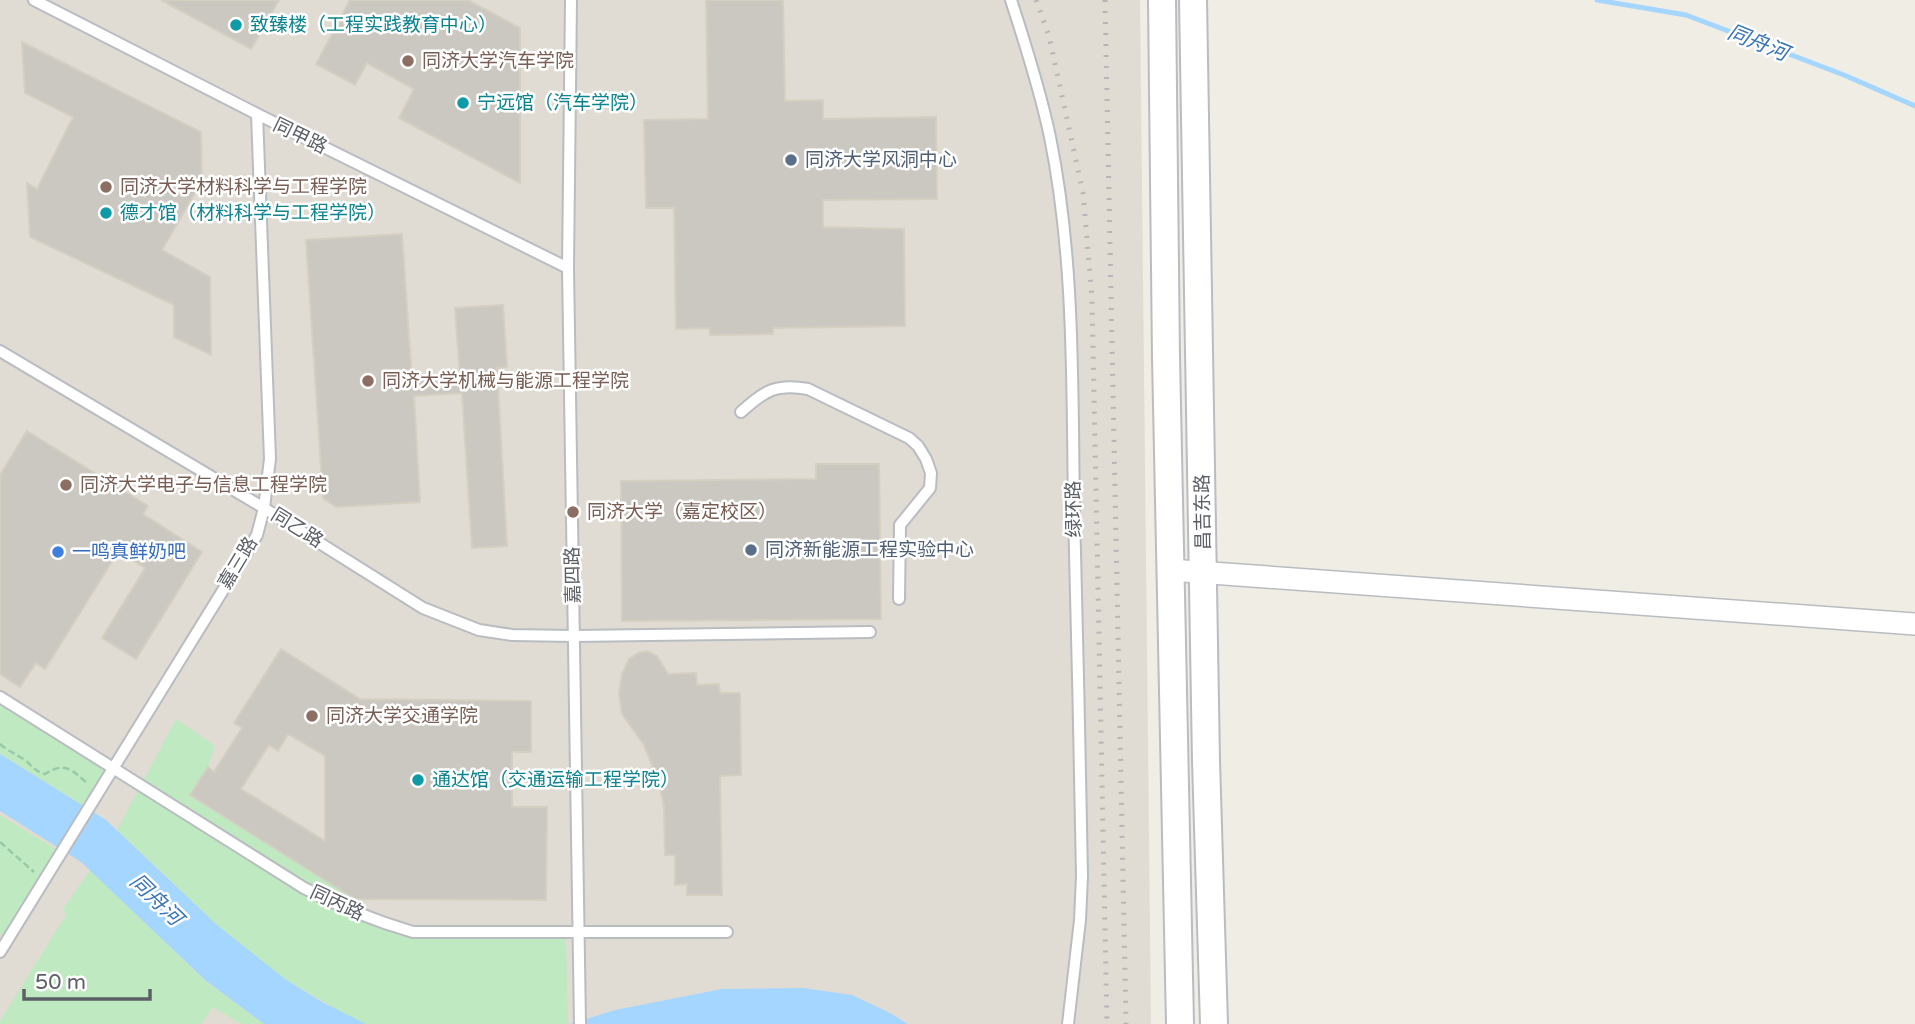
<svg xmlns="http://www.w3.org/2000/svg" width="1915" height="1024" font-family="'Varela Round','Noto Sans SC',sans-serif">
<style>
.education{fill:#e0dcd3}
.green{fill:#bfe9c0}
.water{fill:#a4d6ff}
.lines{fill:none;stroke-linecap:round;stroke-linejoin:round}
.stream{stroke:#a4d6ff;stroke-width:5}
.building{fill:#cbc8c1;stroke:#d5cfc2;stroke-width:2;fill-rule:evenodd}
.service-casing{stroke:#b9bcc1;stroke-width:14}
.minor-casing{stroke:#b9bcc1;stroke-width:24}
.tertiary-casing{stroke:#b9bcc1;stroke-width:30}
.path{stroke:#97caa6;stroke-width:2.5;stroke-dasharray:7 3.5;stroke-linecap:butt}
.service{stroke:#fff;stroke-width:10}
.minor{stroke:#fff;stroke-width:21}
.tertiary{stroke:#fff;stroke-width:26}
.rail{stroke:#b5b6b7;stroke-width:5;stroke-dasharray:2 9;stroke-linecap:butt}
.culture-dot{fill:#0f9aa8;stroke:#fff;stroke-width:2.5}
.education-dot{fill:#8d6e63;stroke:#fff;stroke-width:2.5}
.service-dot{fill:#5c6f8a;stroke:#fff;stroke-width:2.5}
.shop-dot{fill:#3f7fe0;stroke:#fff;stroke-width:2.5}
.labels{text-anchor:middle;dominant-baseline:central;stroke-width:5;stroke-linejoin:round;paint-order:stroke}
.culture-label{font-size:19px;fill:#0d838f;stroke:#fff;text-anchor:start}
.education-label{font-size:19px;fill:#785e54;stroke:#fff;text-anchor:start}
.street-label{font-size:19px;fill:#5c6066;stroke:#fff}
.service-label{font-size:19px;fill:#4e5e75;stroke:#fff;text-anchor:start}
.shop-label{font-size:19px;fill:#366cbe;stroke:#fff;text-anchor:start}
.water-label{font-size:21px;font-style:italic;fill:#3a75b8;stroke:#fff}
</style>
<rect width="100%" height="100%" fill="#efede4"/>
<path class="education" d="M 0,0 L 1140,0 L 1151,1024 L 0,1024 Z"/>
<path class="green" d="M 0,697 L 112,769 L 87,808 L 0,754 Z
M 176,719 L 215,746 L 208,767 L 191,795 L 355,899 L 354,913 L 413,932 L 566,934 L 568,1024 L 366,1024 L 358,1022 L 285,979 L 252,954 L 217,925 L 117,830 Z
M 0,815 L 62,853 L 8,939 L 0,933 Z
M 90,870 L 205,981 L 264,1024 L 241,1024 L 213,1007 L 201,1024 L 0,1024 L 0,1021 L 66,915 L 63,909 Z"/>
<path class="water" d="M 0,754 L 106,820 L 217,925 L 285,979 L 322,1002 L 366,1024 L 264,1024 L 206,981 L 81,862 L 0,811 Z
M 803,988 L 852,995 L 890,1013 L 908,1024 L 570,1024 L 615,1010 L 722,989 Z"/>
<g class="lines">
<path class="stream" d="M 1597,0 L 1686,15 L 1844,75 L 1915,106"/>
</g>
<path class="building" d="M 161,0 L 279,0 L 251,49 Z
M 350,0 L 468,0 L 520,28 L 520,183 L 399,118 L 414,89 L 367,63 L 355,85 L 316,64 Z
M 706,0 L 783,0 L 785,101 L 823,100 L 823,119 L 936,117 L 937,199 L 823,200 L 823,227 L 904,229 L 905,326 L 773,328 L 773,334 L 710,335 L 710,328 L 676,329 L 674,208 L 646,208 L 644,120 L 708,119 Z
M 22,42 L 201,132 L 202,181 L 162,250 L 210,277 L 211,355 L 174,337 L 174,305 L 30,237 L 27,183 L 37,189 L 73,117 L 25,93 Z
M 402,234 L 412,380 L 460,377 L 455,308 L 503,305 L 507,367 L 497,368 L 507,546 L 472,548 L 462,393 L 414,396 L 420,502 L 336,507 L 323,498 L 306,240 Z
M 27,431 L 148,506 L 143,514 L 202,552 L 136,659 L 102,638 L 145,568 L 118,552 L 45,669 L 36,663 L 20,687 L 0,674 L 0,475 Z
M 816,464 L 879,464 L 881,619 L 622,621 L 621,481 L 816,479 Z
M 281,649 L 360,699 L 531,701 L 531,752 L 512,752 L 512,807 L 547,807 L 546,900 L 355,899 L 190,795 L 208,767 L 214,772 L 242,728 L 234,723 ZM 288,734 L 325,756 L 325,841 L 241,789 L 269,745 L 278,751 Z
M 647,651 L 657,656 L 668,674 L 696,673 L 697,685 L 719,684 L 720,693 L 740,693 L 741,775 L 720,776 L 722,895 L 687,895 L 687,884 L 675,885 L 675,855 L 665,855 L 664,807 L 660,786 L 644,745 L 622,714 L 619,694 L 622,674 L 629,659 L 638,653 Z"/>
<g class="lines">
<g class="service-casing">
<path id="service" d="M 34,0 L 257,114 L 568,268
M 571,0 L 568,268 L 580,1024
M 1011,0 C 1026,46 1040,90 1050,137 C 1075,260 1072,387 1074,511 C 1077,633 1080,754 1082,876 L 1080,920 L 1068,1024
M 0,351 L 264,508 L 423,608 L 479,630 L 512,635 L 574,636 L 870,632
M 741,412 C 764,391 776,383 808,389 L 909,438 L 918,446 L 926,459 L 931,473 L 930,488 L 900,525 L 899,599
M 0,697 L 304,888 C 340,907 375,921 413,932 L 727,932
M 0,952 L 257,535 L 264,508 L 270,459 L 257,114"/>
</g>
<g class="minor-casing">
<path id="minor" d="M 1170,570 L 1915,624"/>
</g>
<g class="tertiary-casing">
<path id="tertiary" d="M 1162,0 L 1166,357 L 1180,1024
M 1193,0 L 1206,761 L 1214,1024"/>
</g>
<path class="path" d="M 0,744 C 8,751 16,754 25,760 C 32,766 36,772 45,774 C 65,761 72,770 88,784
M 0,842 L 34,872"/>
<use href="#service" class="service"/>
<use href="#minor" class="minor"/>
<use href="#tertiary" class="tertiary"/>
<path class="rail" d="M 1036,0 L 1049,36 L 1083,193 L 1092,298 L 1107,1024
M 1105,0 L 1126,1024"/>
</g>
<g class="culture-dot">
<circle cx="236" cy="25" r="7"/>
<circle cx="463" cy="103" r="7"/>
<circle cx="106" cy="213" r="7"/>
<circle cx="418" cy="780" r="7"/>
</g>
<g class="education-dot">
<circle cx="408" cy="61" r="7"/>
<circle cx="106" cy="187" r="7"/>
<circle cx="368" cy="381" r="7"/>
<circle cx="66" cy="485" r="7"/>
<circle cx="573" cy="512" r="7"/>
<circle cx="312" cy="716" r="7"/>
</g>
<g class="service-dot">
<circle cx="791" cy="160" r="7"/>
<circle cx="751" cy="550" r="7"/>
</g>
<circle class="shop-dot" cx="58" cy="552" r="7"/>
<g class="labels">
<g class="culture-label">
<text x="250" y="25">致臻楼（工程实践教育中心）</text>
<text x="477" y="103">宁远馆（汽车学院）</text>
<text x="120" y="213">德才馆（材料科学与工程学院）</text>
<text x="432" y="780">通达馆（交通运输工程学院）</text>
</g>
<g class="education-label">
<text x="422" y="61">同济大学汽车学院</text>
<text x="120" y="187">同济大学材料科学与工程学院</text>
<text x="382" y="381">同济大学机械与能源工程学院</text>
<text x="80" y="485">同济大学电子与信息工程学院</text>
<text x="587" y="512">同济大学（嘉定校区）</text>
<text x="326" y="716">同济大学交通学院</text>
</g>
<g class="street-label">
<text transform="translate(300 136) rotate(26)">同甲路</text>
<text transform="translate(1074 509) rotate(-91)">绿环路</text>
<text transform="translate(1203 512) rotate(-91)">昌吉东路</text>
<text transform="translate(297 528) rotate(32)">同乙路</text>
<text transform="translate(238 563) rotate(-59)">嘉三路</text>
<text transform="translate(573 575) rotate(-91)">嘉四路</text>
<text transform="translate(337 903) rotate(25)">同丙路</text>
</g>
<g class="service-label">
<text x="805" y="160">同济大学风洞中心</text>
<text x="765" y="550">同济新能源工程实验中心</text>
</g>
<g class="shop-label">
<text x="72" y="552">一鸣真鲜奶吧</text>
</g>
<g class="water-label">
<text transform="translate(1758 43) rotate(22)">同舟河</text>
<text transform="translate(156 900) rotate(44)">同舟河</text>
</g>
</g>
<path d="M24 989v10h126v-10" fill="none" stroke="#5c6066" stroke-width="3.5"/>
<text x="35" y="989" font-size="21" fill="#5c6066" stroke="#ffffff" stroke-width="5" paint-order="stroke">50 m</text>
</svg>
